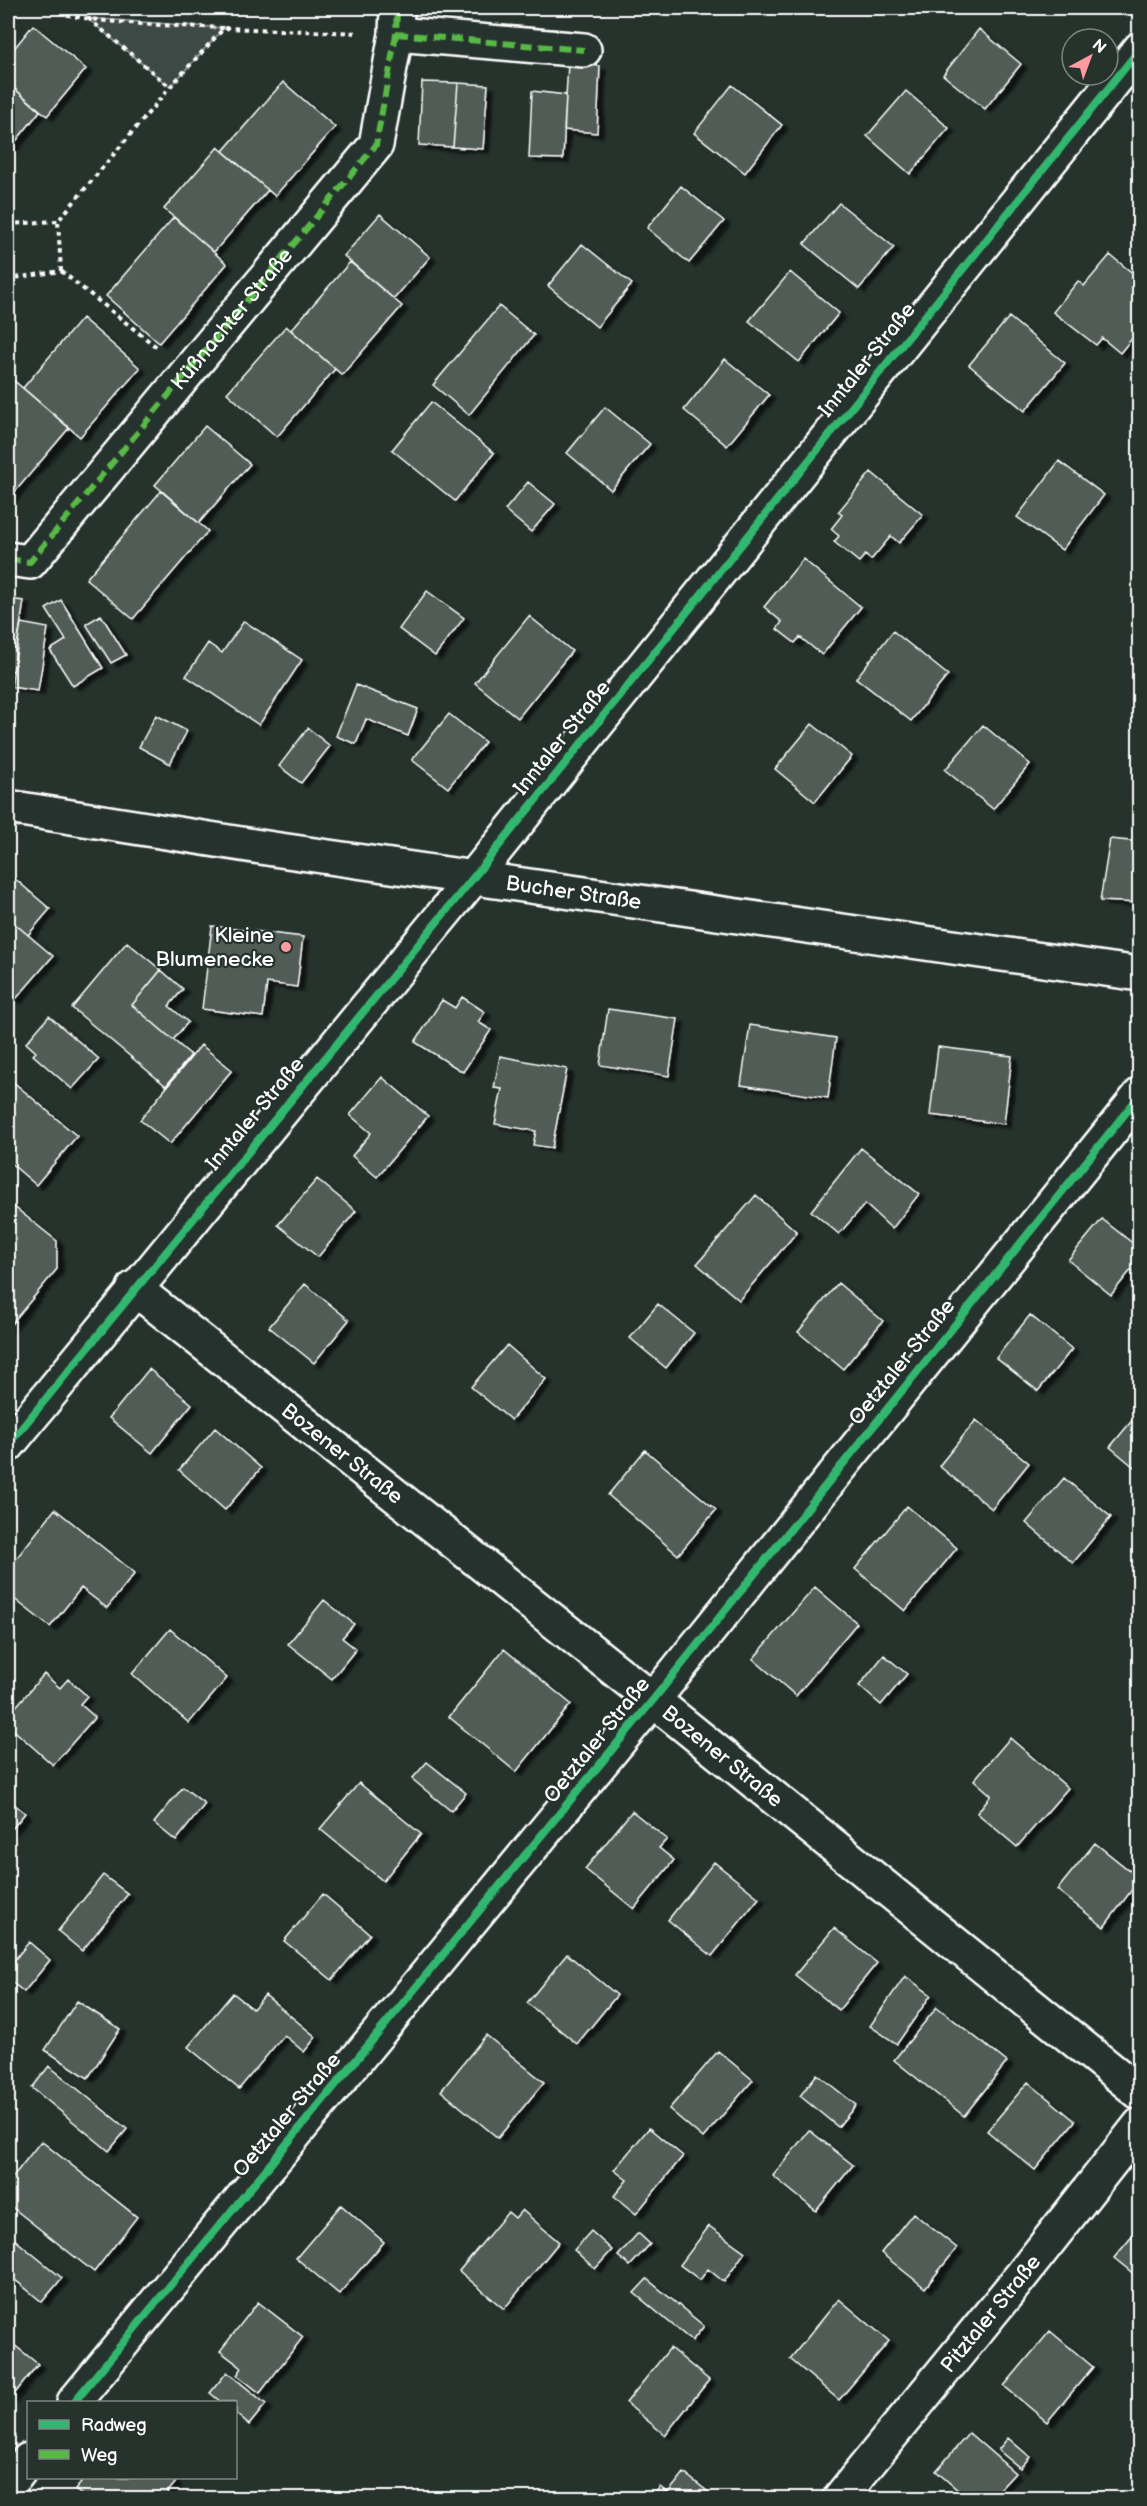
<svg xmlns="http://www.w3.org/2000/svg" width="1147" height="2506" font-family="'Balsamiq Sans',sans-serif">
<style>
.green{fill:#3e4944;stroke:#9ea4a2;stroke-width:1.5}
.building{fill:#515c57;stroke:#fff;stroke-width:1.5;filter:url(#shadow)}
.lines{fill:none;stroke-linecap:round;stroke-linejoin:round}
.minor-casing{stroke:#fff;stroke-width:38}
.secondary-casing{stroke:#fff;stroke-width:38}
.path{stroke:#fff;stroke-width:4;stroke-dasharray:4.5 4.5;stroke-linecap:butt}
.minor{stroke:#26332d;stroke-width:33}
.secondary{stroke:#26332d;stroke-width:33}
.quiet{stroke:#58b947;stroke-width:6;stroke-dasharray:12 6;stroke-linecap:butt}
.cycleway-casing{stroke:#26332d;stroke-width:11}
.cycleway{stroke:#33b770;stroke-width:8}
.poi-dot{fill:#ff9aa2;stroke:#26332d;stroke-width:2}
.labels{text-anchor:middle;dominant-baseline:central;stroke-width:4.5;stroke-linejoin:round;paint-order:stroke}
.street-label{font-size:21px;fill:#fff;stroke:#26332d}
.poi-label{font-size:21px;fill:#fff;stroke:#26332d;text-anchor:end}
</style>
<defs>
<filter id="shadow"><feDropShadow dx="6" dy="4" stdDeviation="1.5" flood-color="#0009"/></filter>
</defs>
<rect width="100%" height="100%" fill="#26332d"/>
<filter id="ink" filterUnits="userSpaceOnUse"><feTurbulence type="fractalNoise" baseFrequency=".0167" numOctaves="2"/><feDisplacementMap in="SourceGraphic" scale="12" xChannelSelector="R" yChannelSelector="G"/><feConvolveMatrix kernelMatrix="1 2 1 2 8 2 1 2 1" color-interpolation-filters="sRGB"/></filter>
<g filter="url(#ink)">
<path class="green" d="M 87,18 L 224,28 L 170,87 Z"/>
<path class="building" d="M 33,25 L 86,69 L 47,116 L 8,83 L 8,56 Z
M 979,29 L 1021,64 L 985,109 L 943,75 Z
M 568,64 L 600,66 L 597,133 L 564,130 Z
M 283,82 L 335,127 L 275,196 L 223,151 Z
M 422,82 L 458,83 L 453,147 L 419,145 Z
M 8,83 L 40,111 L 8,151 Z
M 458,83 L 488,85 L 483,149 L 453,147 Z
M 732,85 L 782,125 L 745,173 L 694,133 Z
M 532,91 L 566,95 L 563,159 L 529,158 Z
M 906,91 L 949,128 L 910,174 L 867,136 Z
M 218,147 L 268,190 L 214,252 L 164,209 Z
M 681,186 L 724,221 L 689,263 L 647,228 Z
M 839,203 L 894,247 L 859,289 L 804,244 Z
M 380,214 L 430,257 L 394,299 L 344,256 Z
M 174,217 L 227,264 L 159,343 L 106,296 Z
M 582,244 L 632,284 L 597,327 L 548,286 Z
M 1110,255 L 1140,279 L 1140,329 L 1120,353 L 1102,338 L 1096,345 L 1053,312 L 1078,281 L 1084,286 Z
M 350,262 L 402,306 L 342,375 L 291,330 Z
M 790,272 L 839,313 L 799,362 L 749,321 Z
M 499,306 L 534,335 L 469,415 L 433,385 Z
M 1009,317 L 1065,363 L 1025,411 L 969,365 Z
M 82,318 L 140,368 L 80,437 L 23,388 Z
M 286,326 L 335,369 L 277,437 L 227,393 Z
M 725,359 L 769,395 L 727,446 L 684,410 Z
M 11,378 L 69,428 L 8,500 L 8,383 Z
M 431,402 L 494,453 L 455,501 L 392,450 Z
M 605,407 L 650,444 L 611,490 L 567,453 Z
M 205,426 L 250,464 L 199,523 L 155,485 Z
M 1059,461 L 1104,495 L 1062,550 L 1017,517 Z
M 871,472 L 923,515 L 899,543 L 891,536 L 871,560 L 865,555 L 859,562 L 834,542 L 839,536 L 831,529 L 842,515 L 838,512 Z
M 528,482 L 555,504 L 531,532 L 505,510 Z
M 161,491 L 208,531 L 133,619 L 86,579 Z
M 803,559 L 861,607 L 822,655 L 800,637 L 795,643 L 777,629 L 782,622 L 764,607 Z
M 427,591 L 464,618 L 435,656 L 399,629 Z
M 8,599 L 24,601 L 13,671 L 8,671 Z
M 61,600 L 103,668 L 73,686 L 50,650 L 66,640 L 46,609 Z
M 101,615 L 126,655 L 111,663 L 86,624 Z
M 529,616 L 572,651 L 518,718 L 475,683 Z
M 244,621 L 302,660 L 259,725 L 186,676 L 208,643 L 222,653 Z
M 21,623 L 48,628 L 38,691 L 11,687 Z
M 893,631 L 948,675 L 911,721 L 856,678 Z
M 356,685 L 418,709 L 408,736 L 366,719 L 356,744 L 336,736 Z
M 449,714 L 485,742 L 448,788 L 412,760 Z
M 156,715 L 187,731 L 170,764 L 139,747 Z
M 812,724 L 852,756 L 815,802 L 775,769 Z
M 983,725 L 1030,764 L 993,809 L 945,770 Z
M 308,728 L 330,746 L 301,783 L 279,766 Z
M 1110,839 L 1140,842 L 1140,903 L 1100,901 Z
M 14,878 L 50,909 L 28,935 L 8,918 L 8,886 Z
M 8,918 L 53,956 L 15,1000 L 8,994 Z
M 212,926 L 303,937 L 297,987 L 267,983 L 263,1017 L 202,1009 Z
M 127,942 L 161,970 L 132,1005 L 191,1055 L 166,1086 L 72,1008 Z
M 161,970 L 183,989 L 169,1006 L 188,1022 L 173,1040 L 132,1005 Z
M 462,997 L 485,1012 L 478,1022 L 491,1030 L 463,1072 L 415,1042 L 442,1000 L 455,1008 Z
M 608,1009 L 678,1019 L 669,1076 L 600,1065 Z
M 49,1016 L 99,1059 L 72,1089 L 33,1055 L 36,1052 L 26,1043 Z
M 750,1025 L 836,1038 L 828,1098 L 741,1085 Z
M 201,1045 L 232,1070 L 170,1144 L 140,1120 Z
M 938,1047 L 1012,1056 L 1004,1124 L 930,1115 Z
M 500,1056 L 567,1069 L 552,1148 L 533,1145 L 536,1131 L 495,1124 L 502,1089 L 494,1088 Z
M 382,1077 L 428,1116 L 377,1177 L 352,1156 L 371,1133 L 350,1115 Z
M 11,1080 L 77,1136 L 36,1185 L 8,1161 L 8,1084 Z
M 861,1148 L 919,1194 L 892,1229 L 865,1204 L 839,1234 L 811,1211 Z
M 317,1179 L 356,1211 L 318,1257 L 278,1225 Z
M 756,1195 L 797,1232 L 739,1300 L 697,1264 Z
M 8,1202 L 57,1241 L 57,1269 L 8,1328 Z
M 1102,1219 L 1140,1249 L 1140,1277 L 1131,1270 L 1111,1295 L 1068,1260 Z
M 838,1283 L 883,1321 L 843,1369 L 798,1332 Z
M 305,1284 L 349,1320 L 314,1363 L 269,1327 Z
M 658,1304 L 694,1333 L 666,1368 L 630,1338 Z
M 1030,1315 L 1072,1349 L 1038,1391 L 996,1358 Z
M 507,1345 L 546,1379 L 511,1420 L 471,1387 Z
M 149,1369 L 192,1404 L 152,1453 L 109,1418 Z
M 1140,1411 L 1140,1472 L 1110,1447 Z
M 976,1420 L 1029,1463 L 992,1509 L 939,1466 Z
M 215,1428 L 261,1468 L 225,1510 L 179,1470 Z
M 645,1450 L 716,1510 L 678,1555 L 608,1495 Z
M 1064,1478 L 1111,1517 L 1073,1563 L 1026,1523 Z
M 907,1506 L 957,1548 L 905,1611 L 855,1569 Z
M 55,1509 L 135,1573 L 107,1608 L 81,1588 L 50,1627 L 8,1594 L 8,1569 Z
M 815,1587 L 857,1623 L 796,1696 L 753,1659 Z
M 324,1600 L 354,1624 L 342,1638 L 356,1649 L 332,1679 L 288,1644 Z
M 170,1629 L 227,1678 L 189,1723 L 132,1674 Z
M 504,1649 L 571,1704 L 516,1772 L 449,1717 Z
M 884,1655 L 907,1674 L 881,1705 L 859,1686 Z
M 44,1674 L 60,1688 L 68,1679 L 87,1696 L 80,1704 L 95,1717 L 53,1765 L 8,1725 L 8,1716 Z
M 1010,1738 L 1068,1788 L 1017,1847 L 977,1813 L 991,1795 L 974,1780 Z
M 427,1762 L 466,1793 L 451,1811 L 412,1779 Z
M 359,1783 L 421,1834 L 383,1881 L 320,1829 Z
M 183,1787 L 205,1804 L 176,1841 L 154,1823 Z
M 8,1799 L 25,1813 L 8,1834 Z
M 632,1811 L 667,1839 L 659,1848 L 674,1860 L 634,1909 L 585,1869 Z
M 1095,1843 L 1140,1879 L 1104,1927 L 1057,1890 Z
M 714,1862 L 759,1898 L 712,1956 L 668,1920 Z
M 103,1875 L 128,1894 L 82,1951 L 58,1931 Z
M 323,1894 L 370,1934 L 332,1980 L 284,1941 Z
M 834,1928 L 877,1963 L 839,2010 L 795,1975 Z
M 29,1942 L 50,1960 L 24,1992 L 8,1979 L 8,1968 Z
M 567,1954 L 617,1995 L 577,2044 L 527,2003 Z
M 905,1976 L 931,1995 L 897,2044 L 870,2026 Z
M 233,1993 L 253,2009 L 265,1995 L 316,2037 L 304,2052 L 284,2035 L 239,2089 L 188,2047 Z
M 77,2001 L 120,2029 L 88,2078 L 45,2050 Z
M 937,2007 L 1007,2062 L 964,2116 L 894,2060 Z
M 486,2035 L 544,2082 L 498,2138 L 441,2091 Z
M 718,2051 L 753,2080 L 703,2138 L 669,2109 Z
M 49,2066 L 127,2129 L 109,2151 L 32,2088 Z
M 817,2074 L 856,2105 L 838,2127 L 800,2096 Z
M 1028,2082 L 1075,2121 L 1035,2170 L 987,2131 Z
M 649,2128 L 683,2156 L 636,2214 L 614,2196 L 627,2180 L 614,2170 Z
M 809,2130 L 853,2165 L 816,2211 L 773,2176 Z
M 41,2141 L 137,2217 L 94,2272 L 8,2204 L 8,2183 Z
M 341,2205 L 384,2242 L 339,2294 L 296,2258 Z
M 522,2210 L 559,2242 L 504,2309 L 459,2271 L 508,2212 L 515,2218 Z
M 913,2213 L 957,2248 L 925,2288 L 881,2253 Z
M 709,2226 L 745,2252 L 724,2282 L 708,2269 L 700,2280 L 680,2265 Z
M 1140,2227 L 1140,2279 L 1114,2258 Z
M 591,2231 L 612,2250 L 595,2269 L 574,2250 Z
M 638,2233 L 650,2244 L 630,2266 L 618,2256 Z
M 8,2234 L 62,2278 L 42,2302 L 14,2279 L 8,2287 Z
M 647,2279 L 704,2326 L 692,2341 L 634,2293 Z
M 839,2299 L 889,2341 L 839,2400 L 790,2359 Z
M 258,2302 L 303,2337 L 260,2393 L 237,2375 L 242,2368 L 220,2351 Z
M 1050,2331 L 1093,2367 L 1047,2422 L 1004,2386 Z
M 8,2340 L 38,2364 L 8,2402 Z
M 670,2348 L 709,2380 L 665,2435 L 626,2403 Z
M 227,2372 L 266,2404 L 249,2425 L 236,2414 L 236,2402 L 221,2402 L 210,2393 Z
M 969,2433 L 1015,2473 L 992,2498 L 967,2498 L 936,2471 Z
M 1008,2438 L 1030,2457 L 1020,2468 L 998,2450 Z
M 684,2473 L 716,2498 L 651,2498 L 660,2487 L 668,2493 Z
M 85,2478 L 170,2478 L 176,2482 L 163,2498 L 86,2498 L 75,2490 Z"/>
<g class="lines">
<g class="minor-casing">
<g id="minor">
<path d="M 396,34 L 584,50"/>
<path id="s1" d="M 8,559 L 30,562 L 376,145 L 396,34 L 397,8"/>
<path id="s2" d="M 134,1288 L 653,1700 L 1140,2093"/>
<path d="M 8,1445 L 473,878 L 1140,49"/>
<path d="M 74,2402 L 653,1700 L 1140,1095"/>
<path d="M 8,2486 L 28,2460"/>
<path id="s3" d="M 840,2498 L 1022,2275 L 1140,2125"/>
</g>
</g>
<g class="secondary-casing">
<g id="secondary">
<path id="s4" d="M 8,807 L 273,849 L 1140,974"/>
</g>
</g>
<path class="path" d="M 50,8 C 71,24 191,26 224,28
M 88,18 L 170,87
M 8,224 L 58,221
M 8,269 L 8,279 L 61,271 L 58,221 L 170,87 L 224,28 L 359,33
M 61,271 L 159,349"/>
<use href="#minor" class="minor"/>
<use href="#secondary" class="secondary"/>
<path class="quiet" d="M 396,34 L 584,50
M 8,559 L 30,562 L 376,145 L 396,34 L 397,8"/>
<g class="cycleway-casing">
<path id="cycleway" d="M 8,1445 L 473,878 L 1140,49
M 74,2402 L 653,1700 L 1140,1095"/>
</g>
<use href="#cycleway" class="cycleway"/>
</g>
</g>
<circle class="poi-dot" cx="286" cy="947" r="6"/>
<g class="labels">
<g class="street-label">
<text stroke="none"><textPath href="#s1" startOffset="338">Küßnachter Straße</textPath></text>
<text transform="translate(867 360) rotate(-51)">Inntaler Straße</text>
<text transform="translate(562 738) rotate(-51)">Inntaler Straße</text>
<text stroke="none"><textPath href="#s4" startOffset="572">Bucher Straße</textPath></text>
<text transform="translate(255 1114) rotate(-50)">Inntaler Straße</text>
<text transform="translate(902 1362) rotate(-51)">Oetztaler Straße</text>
<text stroke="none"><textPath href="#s2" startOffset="266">Bozener Straße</textPath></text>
<text transform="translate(597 1740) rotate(-51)">Oetztaler Straße</text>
<text stroke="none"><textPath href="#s2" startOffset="752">Bozener Straße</textPath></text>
<text transform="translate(287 2115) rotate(-50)">Oetztaler Straße</text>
<text stroke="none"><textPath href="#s3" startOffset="238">Pitztaler Straße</textPath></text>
</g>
<g class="poi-label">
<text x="274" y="935">Kleine<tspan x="274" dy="24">Blumenecke</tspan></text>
</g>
</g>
<rect width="1147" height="2506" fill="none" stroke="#26332d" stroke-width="30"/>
<rect x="15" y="15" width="1117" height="2476" fill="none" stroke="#fff" stroke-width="2" filter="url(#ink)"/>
<rect x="27" y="2401" width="210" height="78" fill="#26332d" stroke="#7d8581" stroke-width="1.5"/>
<rect x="39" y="2420" width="30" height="9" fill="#33b770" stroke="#7d8581" stroke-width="1.5"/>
<text x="81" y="2431" font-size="18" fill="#ffffff">Radweg</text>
<rect x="39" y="2450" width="30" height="9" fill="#58b947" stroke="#7d8581" stroke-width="1.5"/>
<text x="81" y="2461" font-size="18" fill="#ffffff">Weg</text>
<g transform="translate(1090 57) rotate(41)"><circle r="28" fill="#26332d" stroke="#7d8581" stroke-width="1.5"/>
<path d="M0-4.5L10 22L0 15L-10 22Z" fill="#ff9aa2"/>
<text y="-9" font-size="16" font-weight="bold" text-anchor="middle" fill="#ffffff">N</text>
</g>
</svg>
